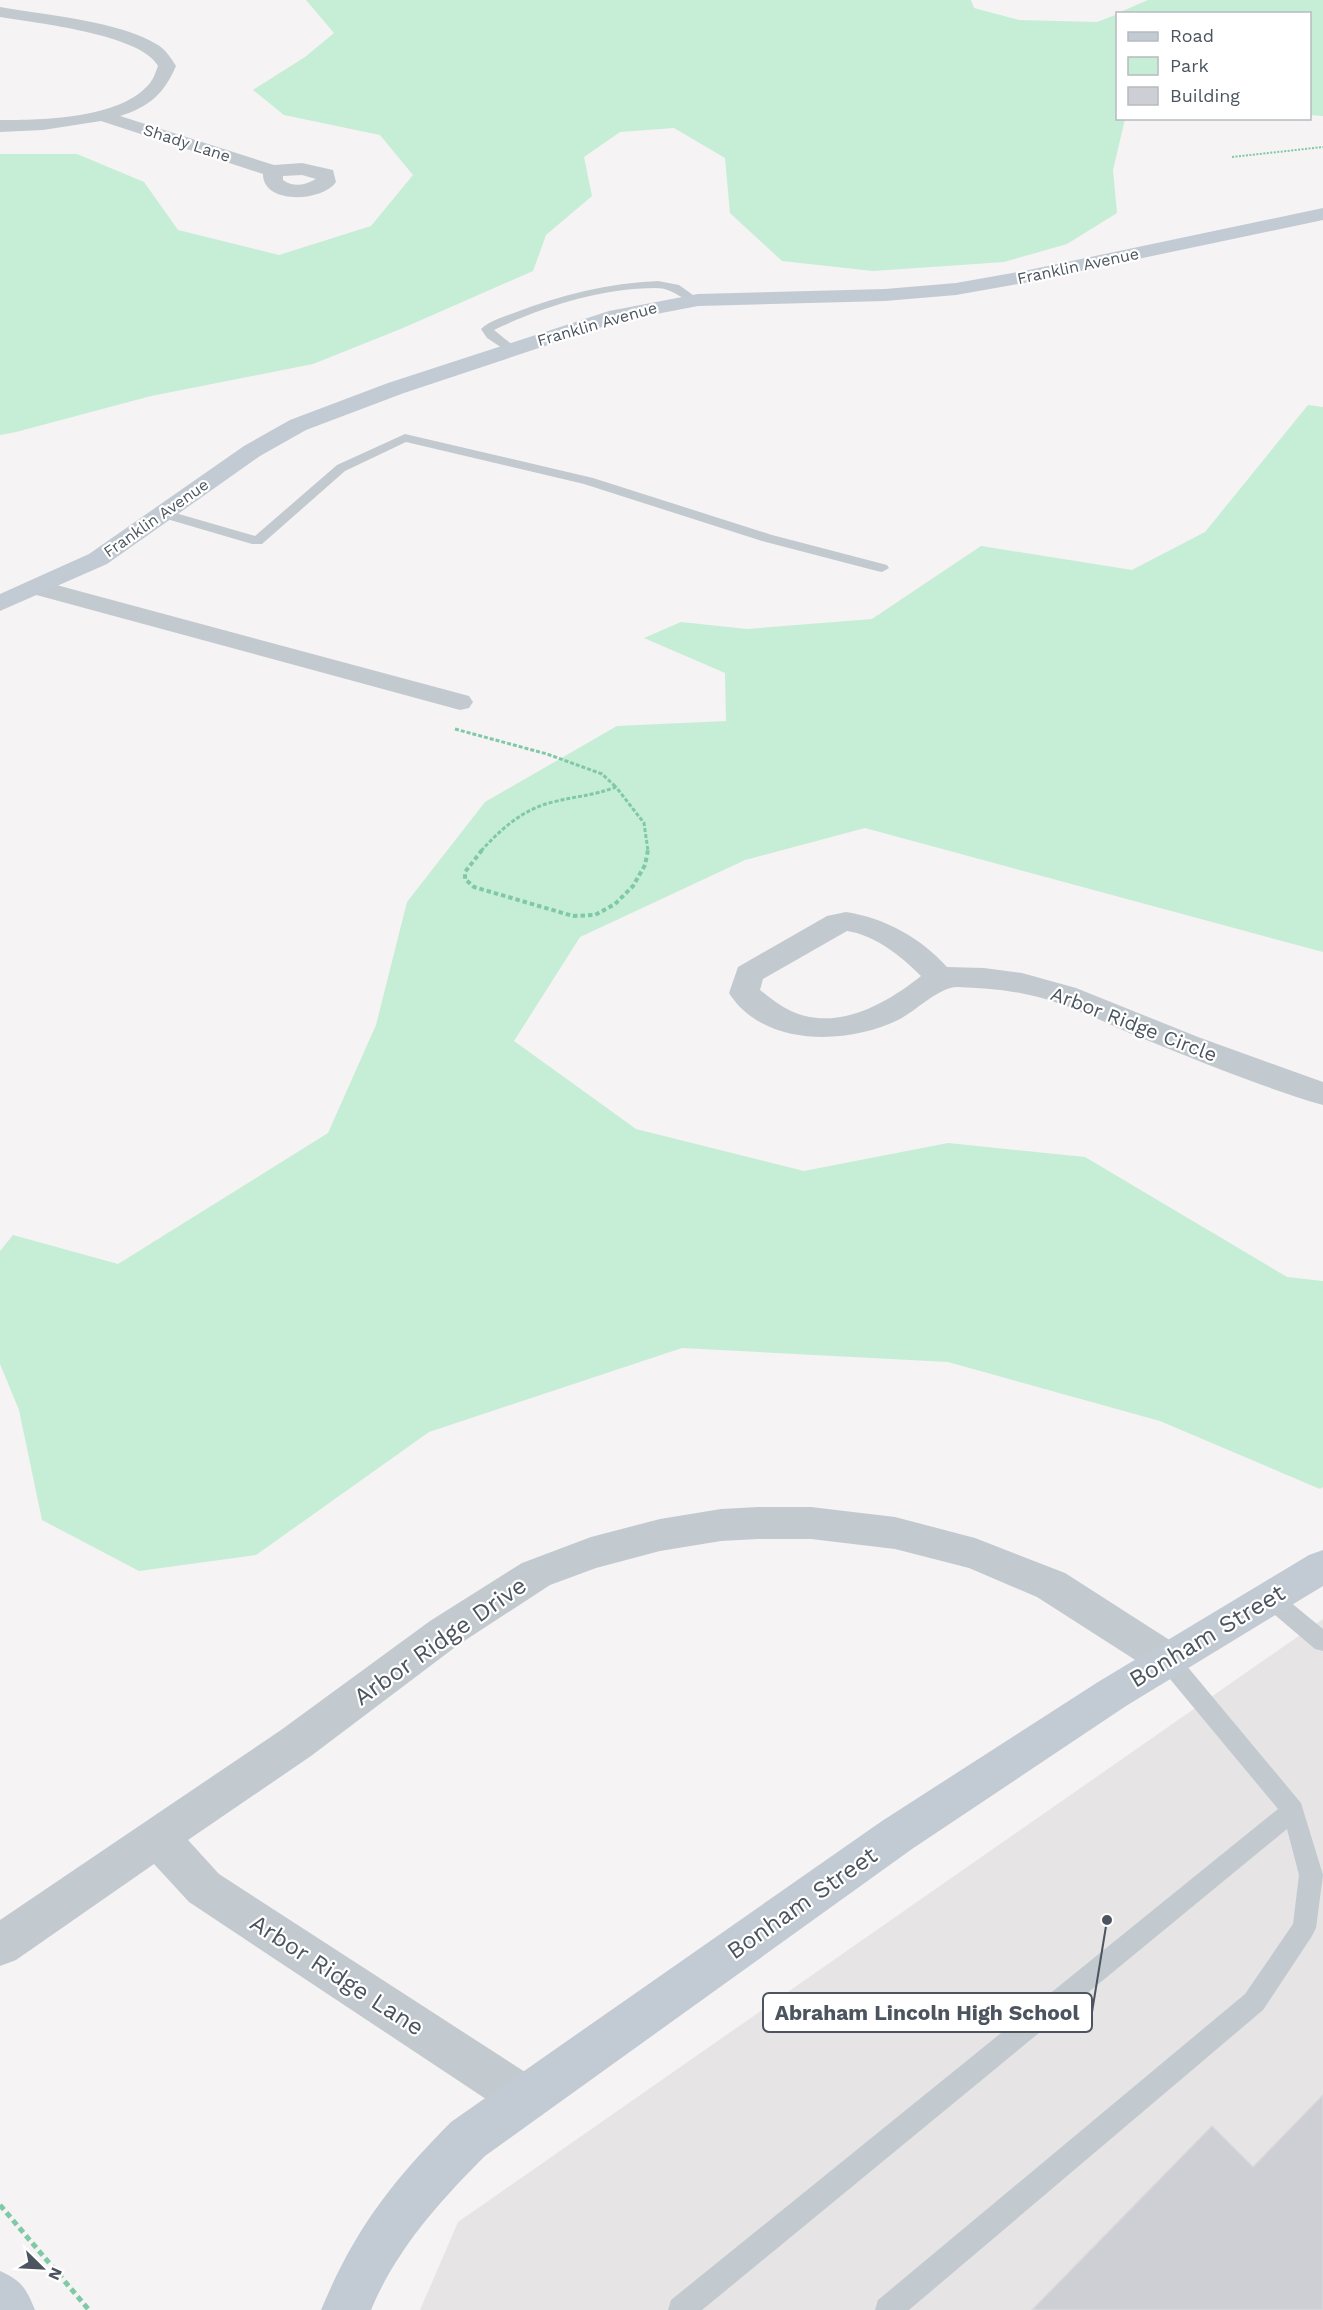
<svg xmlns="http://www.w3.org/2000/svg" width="1323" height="2310" font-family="'Work Sans',sans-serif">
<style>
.education{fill:#e6e4e4}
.green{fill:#c6edd6}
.building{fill:#cdcfd4;stroke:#d7d9dd;stroke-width:1.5}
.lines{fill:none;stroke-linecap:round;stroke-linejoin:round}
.path-far3{stroke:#80c9a7;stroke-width:2;stroke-dasharray:2 1.5;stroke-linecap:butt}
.path-far2{stroke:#80c9a7;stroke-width:3;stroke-dasharray:4 2;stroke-linecap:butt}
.path-far1{stroke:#80c9a7;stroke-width:4;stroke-dasharray:4.5 3;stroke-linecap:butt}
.path{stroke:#80c9a7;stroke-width:5;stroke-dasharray:6 4;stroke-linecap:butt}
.lane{fill:#c2cad0;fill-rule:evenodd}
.street{fill:#c2cad0;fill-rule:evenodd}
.secondary{fill:#c2cbd4;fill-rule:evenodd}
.labels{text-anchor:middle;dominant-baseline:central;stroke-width:4.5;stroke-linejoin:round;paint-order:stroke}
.far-street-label{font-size:16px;fill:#4c555f;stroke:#fff}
.street-label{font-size:20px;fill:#4c555f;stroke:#fff}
.near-street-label{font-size:24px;fill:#4c555f;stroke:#fff}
.leader{fill:none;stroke:#4c555f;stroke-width:2}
.callout-dot{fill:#4c555f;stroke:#fff;stroke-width:2}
.callout{fill:#fff;stroke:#4c555f;stroke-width:2}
.callout-label{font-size:21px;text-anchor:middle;font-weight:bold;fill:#4c555f}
</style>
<rect width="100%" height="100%" fill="#f5f3f3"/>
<path class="education" d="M 1323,1619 L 1323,2310 L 420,2310 L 458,2222 Z"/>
<path class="green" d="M 306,0 L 971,0 L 974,8 L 1019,20 L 1097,22 L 1118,14 L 1118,118 L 1125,119 L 1113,170 L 1117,213 L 1067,244 L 1004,262 L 873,271 L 782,261 L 730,213 L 725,158 L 674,128 L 620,132 L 584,157 L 592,196 L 546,235 L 533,271 L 403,328 L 313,364 L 151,396 L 16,432 L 0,435 L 0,154 L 77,154 L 144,182 L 178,230 L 279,255 L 371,226 L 413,175 L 380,135 L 284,115 L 253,90 L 305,57 L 334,33 Z
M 1148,0 L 1323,0 L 1323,116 L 1310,115 L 1310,14 L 1118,13 Z
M 1308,405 L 1323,407 L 1323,952 L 865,828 L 745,860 L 580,937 L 514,1041 L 636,1129 L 804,1171 L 948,1143 L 1085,1157 L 1287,1277 L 1323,1281 L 1323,1487 L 1320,1489 L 1160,1421 L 948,1362 L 682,1348 L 429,1432 L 256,1555 L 139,1571 L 42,1520 L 19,1410 L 0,1364 L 0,1251 L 13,1235 L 118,1264 L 328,1133 L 376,1025 L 407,902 L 485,802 L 617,726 L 726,721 L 725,673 L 644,638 L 681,622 L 747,629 L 872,619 L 981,546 L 1132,570 L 1205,532 Z"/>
<path class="building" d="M 1323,2095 L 1323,2310 L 1032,2310 L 1212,2126 L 1253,2167 Z"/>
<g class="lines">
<path class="path-far3" d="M 1232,157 L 1323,147"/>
<path class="path-far2" d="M 455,729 L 547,754 L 602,774 L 616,787
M 481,851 C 501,829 523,809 553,802 C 576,796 592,796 616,787 L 644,823 L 648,851"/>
<path class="path-far1" d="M 482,850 L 465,872 L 465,879 L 474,887 L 573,916 L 595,915 L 615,904 L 633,886 L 645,865 L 648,850"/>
<path class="path" d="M 0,2205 L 89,2310"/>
<path class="lane" d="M 658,281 L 679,285 L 700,300 L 698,302 C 687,305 675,288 656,288 C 601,288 542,307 494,330 L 515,347 L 515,353 L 511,354 L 487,338 L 481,329 C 489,321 503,317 514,313 C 560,295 609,283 658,281 Z
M 405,434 L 593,478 L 772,535 L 887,565 L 889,568 L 882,572 L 877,571 L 762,541 L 584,484 L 406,442 L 345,471 L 262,544 L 252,544 L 160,517 L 158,514 L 165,510 L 255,536 L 337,465 Z
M 1270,1589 L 1278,1592 L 1323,1629 L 1323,1651 L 1315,1649 L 1262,1604 L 1259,1598 L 1262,1592 Z
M 1168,1651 L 1176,1653 L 1301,1803 L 1323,1875 L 1316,1928 L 1312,1936 L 1263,2010 L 909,2310 L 875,2310 L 878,2300 L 1245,1994 L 1293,1924 L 1299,1875 L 1287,1829 L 702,2310 L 668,2310 L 671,2300 L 1278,1809 L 1160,1667 L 1157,1660 L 1160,1653 Z"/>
<path class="street" d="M 0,7 C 45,15 120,21 158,45 C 166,50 171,58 176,66 C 164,94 149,107 120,116 L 274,165 L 302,163 L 333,170 L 336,182 C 322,202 263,205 263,174 L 101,121 L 43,130 L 0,132 L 0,120 C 43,120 121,119 150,83 C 154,78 156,71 158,66 C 141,34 35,23 0,17 ZM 302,175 L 316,179 C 305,185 294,188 283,180 L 283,176 Z
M 38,580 L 469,696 L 473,702 L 469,708 L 460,710 L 29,593 L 25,588 L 29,583 Z
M 846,912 C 885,918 921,938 947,967 L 984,968 L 1022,973 L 1076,988 L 1198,1037 L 1323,1082 L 1323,1105 C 1261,1087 1199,1061 1139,1037 C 1101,1021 1061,1000 1020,993 C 999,989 978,988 957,987 C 939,987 916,1011 898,1020 C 847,1045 763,1047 729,993 L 738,967 L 827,916 ZM 847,931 C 875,935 901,956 921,976 C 886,1004 837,1032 791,1011 C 780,1006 770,998 760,990 L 763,979 Z
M 758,1507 L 811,1507 L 895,1517 L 975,1538 L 1065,1573 L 1182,1648 L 1188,1660 L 1182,1672 L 1168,1677 L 1154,1672 L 1037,1597 L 969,1568 L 895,1549 L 811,1539 L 758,1539 L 721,1541 L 660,1551 L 596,1568 L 550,1585 L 458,1645 L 311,1756 L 188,1840 L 219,1874 L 542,2083 L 549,2099 L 542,2115 L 526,2122 L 510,2115 L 189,1902 L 154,1864 L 16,1960 L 0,1966 L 0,1920 L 281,1730 L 430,1621 L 522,1563 L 591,1537 L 660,1519 L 721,1509 Z"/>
<path class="secondary" d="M 1323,208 L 1323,220 L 1024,283 L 956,295 L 885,301 L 698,306 L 620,321 L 404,393 L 306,430 L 260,456 L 107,564 L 0,611 L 0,594 L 89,554 L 244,446 L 290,420 L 388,383 L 609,311 L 698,294 L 885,289 L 956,283 L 1024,271 Z
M 1323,1550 L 1323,1586 L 1126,1706 L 912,1849 L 485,2156 C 439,2202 396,2250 371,2310 L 321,2310 C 355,2229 390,2184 451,2122 L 882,1821 L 1098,1682 L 1309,1555 Z
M 0,2271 C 22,2281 26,2288 35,2310 L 0,2310 Z"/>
</g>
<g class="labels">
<g class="far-street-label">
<text transform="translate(187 143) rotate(18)">Shady Lane</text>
<text transform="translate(1078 266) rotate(-12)">Franklin Avenue</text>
<text transform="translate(597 324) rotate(-16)">Franklin Avenue</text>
<text transform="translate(156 518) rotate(-35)">Franklin Avenue</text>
</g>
<g class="street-label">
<text transform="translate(1134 1024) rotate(21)">Arbor Ridge Circle</text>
</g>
<g class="near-street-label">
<text transform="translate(1207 1636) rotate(-31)">Bonham Street</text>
<text transform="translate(440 1641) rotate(-35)">Arbor Ridge Drive</text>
<text transform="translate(802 1903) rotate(-35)">Bonham Street</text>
<text transform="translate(337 1975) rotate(33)">Arbor Ridge Lane</text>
</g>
</g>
<path class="leader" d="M1107 1920L1092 2012"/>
<circle class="callout-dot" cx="1107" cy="1920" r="6"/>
<rect class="callout" x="763" y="1993" width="329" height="39" rx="6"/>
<g class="callout-label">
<text x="927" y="2020">Abraham Lincoln High School</text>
</g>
<rect x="1116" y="12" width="195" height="108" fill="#ffffff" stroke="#b7bbbf" stroke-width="1.5"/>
<rect x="1128" y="32" width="30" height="9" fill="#c2cbd4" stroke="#b7bbbf" stroke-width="1.5"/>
<text x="1170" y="42" font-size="18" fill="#4c555f">Road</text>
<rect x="1128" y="57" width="30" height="18" fill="#c6edd6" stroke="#b7bbbf" stroke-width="1.5"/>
<text x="1170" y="72" font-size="18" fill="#4c555f">Park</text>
<rect x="1128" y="87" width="30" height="18" fill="#cdcfd4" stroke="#b7bbbf" stroke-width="1.5"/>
<text x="1170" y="102" font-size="18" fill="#4c555f">Building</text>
<g transform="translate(42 2268) rotate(114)" stroke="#ffffff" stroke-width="4.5" paint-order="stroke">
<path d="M0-4.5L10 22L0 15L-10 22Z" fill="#4c555f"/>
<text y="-9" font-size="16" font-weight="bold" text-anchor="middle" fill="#4c555f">N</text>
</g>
</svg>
